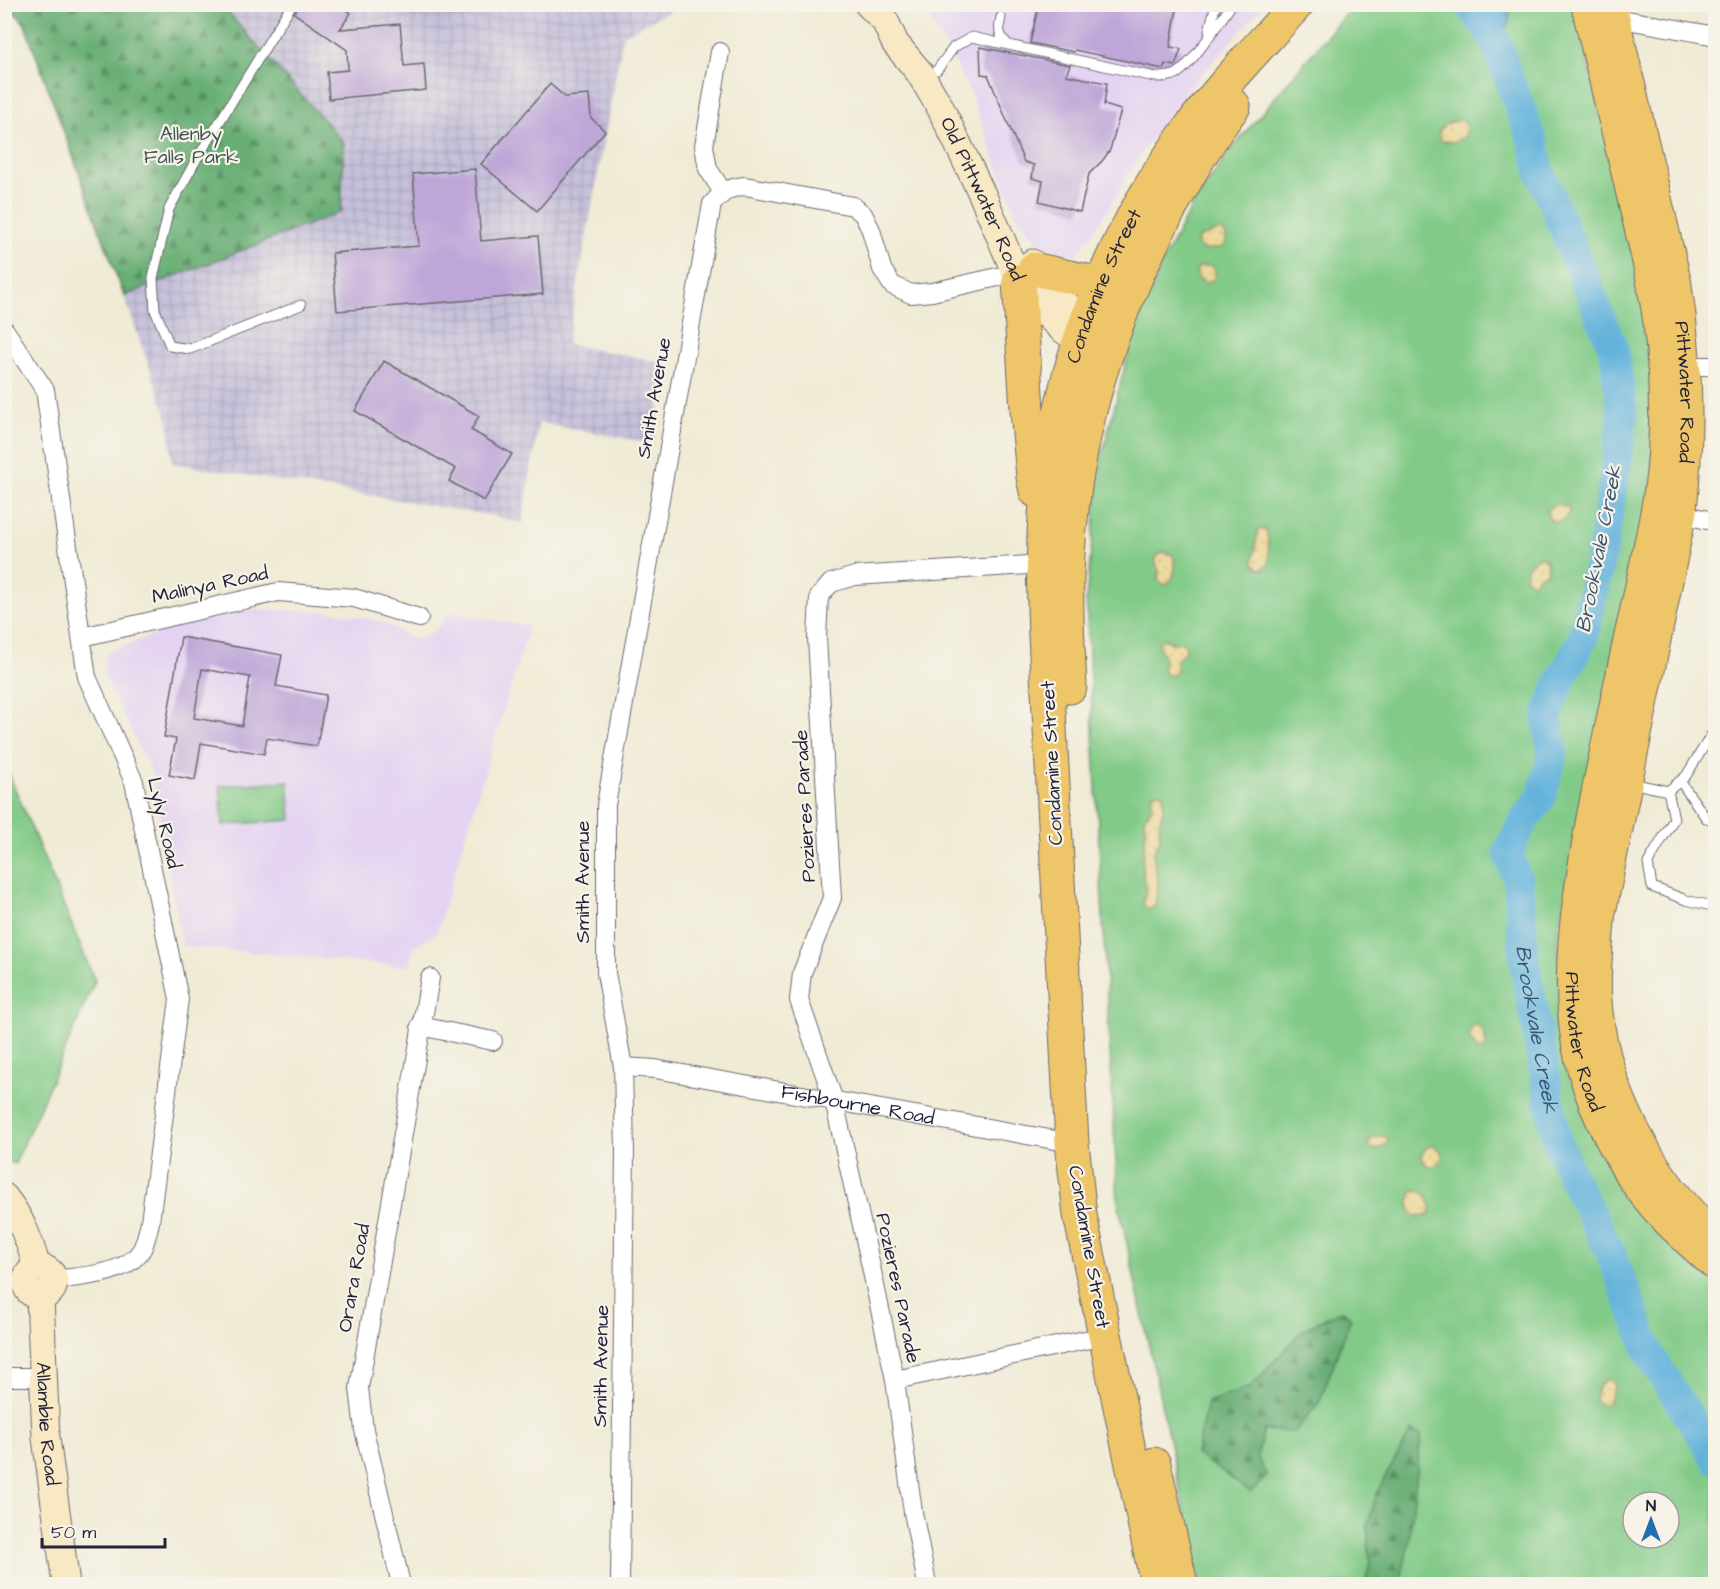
<svg xmlns="http://www.w3.org/2000/svg" width="1720" height="1589" font-family="'Architects Daughter',sans-serif">
<style>
.built{fill:#e4d3f2}
.industrial{fill:url(#industrial-grid)}
.green{fill:#81ca87;stroke:#527661;stroke-width:1.5;fill-rule:evenodd}
.forest{fill:url(#forest-firs);stroke:#456858;stroke-width:1.5}
.sand{fill:url(#sand-dots);stroke:#887e6c;stroke-width:1.5}
.water{fill:url(#water-ripples);stroke:#426a8c;stroke-width:1.5}
.lines{fill:none;stroke-linecap:round;stroke-linejoin:round}
.river{stroke:#62b2dc;stroke-width:30}
.building{fill:#bea6d8;fill-rule:evenodd}
.lane-casing{stroke:#6a6871;stroke-width:11}
.street-casing{stroke:#6a6871;stroke-width:20}
.secondary-casing{stroke:#6a6871;stroke-width:29}
.primary-casing{stroke:#6a6871;stroke-width:32}
.highway-casing{stroke:#6a6871;stroke-width:35}
.lane{stroke:#fff;stroke-width:9}
.street{stroke:#fff;stroke-width:18}
.secondary{stroke:#f8e8c3;stroke-width:27}
.primary{stroke:#eec569;stroke-width:30}
.highway{stroke:#eec569;stroke-width:33}
.labels{text-anchor:middle;dominant-baseline:central;stroke-width:4.5;stroke-linejoin:round;paint-order:stroke}
.park-label{font-size:20px;fill:#3e5452;stroke:#f7f3e8}
.street-label{font-size:20px;fill:#22223b;stroke:#f7f3e8}
.water-label{font-size:21px;font-style:italic;fill:#385473;stroke:#f7f3e8}
</style>
<defs>
<pattern id="industrial-grid" width="8" height="8" patternUnits="userSpaceOnUse" patternTransform="scale(1.5)"><rect width="8" height="8" fill="#c6c0da"/><path d="M0 4h8M4 0v8" fill="none" stroke="#aaa5bc"/></pattern>
<pattern id="forest-firs" width="22" height="20" patternUnits="userSpaceOnUse" patternTransform="scale(1.5)"><rect width="22" height="20" fill="#68ae74"/><path d="M5 1l3.5 6h-7zM16 11l3.5 6h-7z" fill="#558d60"/></pattern>
<pattern id="sand-dots" width="8" height="8" patternUnits="userSpaceOnUse" patternTransform="scale(1.5)"><rect width="8" height="8" fill="#eeda9e"/><path d="M2 2h.1M6 6h.1" fill="none" stroke="#ccbb89" stroke-width="1.8" stroke-linecap="round"/></pattern>
<pattern id="water-ripples" width="26" height="14" patternUnits="userSpaceOnUse" patternTransform="scale(1.5)"><rect width="26" height="14" fill="#62b2dc"/><path d="M2 4q2-2 4 0t4 0M15 11q2-2 4 0t4 0" fill="none" stroke="#5090b4"/></pattern>
</defs>
<rect width="100%" height="100%" fill="#f7f3e8"/>
<filter id="ink" filterUnits="userSpaceOnUse"><feTurbulence type="fractalNoise" baseFrequency=".0167" numOctaves="2"/><feDisplacementMap in="SourceGraphic" scale="12" xChannelSelector="R" yChannelSelector="G"/><feConvolveMatrix kernelMatrix="1 2 1 2 8 2 1 2 1" color-interpolation-filters="sRGB"/></filter>
<filter id="wash" filterUnits="userSpaceOnUse"><feTurbulence type="fractalNoise" baseFrequency=".008" numOctaves="4" result="noise"/><feDisplacementMap in="SourceGraphic" scale="24" xChannelSelector="R" yChannelSelector="G"/><feGaussianBlur stdDeviation="1.35" result="paint"/><feColorMatrix in="noise" values="0 0 0 0 0 0 0 0 0 0 0 0 0 0 0 0 0 1.4 0 .05"/><feComposite in="paint" operator="in"/></filter>
<g filter="url(#wash)">
<rect width="100%" height="100%" fill="#f0ebd5"/>
<path class="built" d="M 919,5 L 1264,5 L 1194,83 L 1147,144 L 1096,228 L 1076,256 L 1039,244 L 1017,216 L 970,92 L 924,8 Z
M 256,609 L 337,612 L 382,622 L 416,640 L 434,631 L 451,613 L 529,626 L 436,934 L 414,946 L 409,967 L 182,946 L 153,776 L 102,672 L 108,652 L 182,624 Z"/>
<path class="industrial" d="M 221,5 L 681,5 L 623,35 L 567,344 L 667,363 L 653,443 L 539,423 L 522,523 L 489,515 L 172,463 L 168,419 L 124,296 L 341,212 L 344,143 Z"/>
<path class="green" d="M 1353,5 L 1574,5 L 1645,290 L 1656,415 L 1650,501 L 1558,929 L 1562,1010 L 1715,1277 L 1715,1584 L 1200,1584 L 1118,1202 L 1086,599 L 1101,459 L 1135,327 L 1163,260 L 1195,201 L 1230,151 ZM 1633,1502 L 1669,1502 L 1669,1538 L 1633,1538 Z
M 4,762 L 95,981 L 15,1164 L 4,1159 Z
M 288,781 L 291,820 L 223,825 L 220,786 Z"/>
<path class="forest" d="M 7,5 L 221,5 L 344,143 L 341,212 L 124,296 L 24,23 Z
M 1342,1310 L 1351,1318 L 1319,1403 L 1294,1432 L 1264,1430 L 1257,1456 L 1267,1476 L 1251,1492 L 1196,1454 L 1207,1402 L 1251,1387 L 1304,1329 Z
M 1411,1431 L 1421,1435 L 1409,1543 L 1400,1584 L 1365,1584 L 1370,1562 L 1367,1527 L 1377,1492 Z"/>
<path class="sand" d="M 1457,120 L 1463,120 C 1467,126 1467,131 1464,137 L 1454,142 L 1442,141 L 1439,137 C 1438,126 1448,123 1457,120 Z
M 1220,230 L 1226,234 L 1225,244 L 1223,247 L 1205,250 L 1198,246 L 1198,238 Z
M 1201,266 L 1211,266 L 1215,270 L 1215,279 L 1204,283 L 1197,276 L 1196,270 Z
M 1558,504 L 1569,508 L 1569,513 L 1563,520 L 1554,522 L 1549,519 L 1547,510 L 1552,506 Z
M 1261,529 L 1266,530 C 1268,535 1269,556 1269,563 L 1263,569 L 1259,569 L 1253,562 L 1258,530 Z
M 1165,552 L 1173,555 C 1176,566 1176,581 1164,585 L 1158,580 L 1159,571 L 1155,561 L 1158,555 Z
M 1537,557 L 1544,558 L 1547,562 L 1547,572 L 1537,577 L 1534,584 L 1526,579 C 1524,569 1530,564 1537,557 Z
M 1165,639 L 1172,643 L 1183,642 L 1186,646 L 1186,650 L 1176,661 L 1177,672 L 1170,676 L 1163,672 L 1164,657 L 1158,644 L 1160,641 Z
M 1155,792 L 1163,793 L 1164,806 L 1159,824 L 1160,840 L 1153,853 L 1158,884 L 1155,906 L 1150,909 L 1145,907 L 1143,903 L 1146,890 L 1142,869 L 1146,831 L 1144,820 L 1145,816 L 1152,808 L 1152,796 Z
M 1475,1025 L 1480,1026 L 1485,1036 L 1486,1047 L 1482,1051 L 1477,1049 L 1469,1038 L 1471,1028 Z
M 1383,1136 L 1388,1138 L 1386,1145 L 1377,1150 L 1369,1147 L 1368,1144 L 1370,1139 Z
M1422 1156a10 10 0 1 1 20 0a10 10 0 1 1-20 0Z
M 1416,1190 L 1426,1194 L 1431,1206 L 1430,1212 L 1427,1216 L 1415,1216 L 1411,1212 L 1409,1202 L 1412,1191 Z
M 1607,1379 L 1615,1383 C 1615,1388 1610,1394 1609,1402 C 1603,1406 1598,1405 1595,1399 C 1596,1391 1600,1383 1607,1379 Z"/>
<path class="water" d="M 1437,5 L 1508,5 C 1514,22 1504,35 1490,46 L 1464,8 L 1457,6 L 1439,9 Z"/>
<g class="lines">
<path class="river" id="s1" d="M 1469,4 L 1493,36 L 1532,139 L 1541,174 L 1614,350 L 1623,419 L 1605,537 L 1583,638 L 1557,688 L 1547,718 L 1553,753 L 1542,796 L 1524,821 L 1508,851 L 1518,881 L 1525,965 L 1557,1142 L 1577,1187 L 1611,1254 L 1651,1357 L 1716,1459"/>
</g>
<g id="blocks">
<path class="building" d="M 301,4 L 338,4 L 351,13 L 340,29 L 400,24 L 404,66 L 424,64 L 426,90 L 329,99 L 327,72 L 348,70 L 347,50 L 294,13 Z
M 1039,4 L 1178,4 L 1170,47 L 1181,49 L 1175,66 L 1165,64 L 1163,69 L 1075,50 L 1074,52 L 1030,43 Z
M 980,47 L 1070,65 L 1066,75 L 1107,83 L 1104,105 L 1121,110 L 1110,150 L 1103,160 L 1089,174 L 1080,212 L 1039,201 L 1043,181 L 1032,178 L 1034,165 L 1024,162 L 988,75 L 981,74 Z
M 550,84 L 565,97 L 589,95 L 591,118 L 605,131 L 537,211 L 481,164 Z
M 475,169 L 481,241 L 538,236 L 543,294 L 337,311 L 332,253 L 419,246 L 413,174 Z
M 384,361 L 479,416 L 471,430 L 512,454 L 484,501 L 449,481 L 456,469 L 355,411 Z
M 181,637 L 282,655 L 276,686 L 326,695 L 317,746 L 267,738 L 264,754 L 201,743 L 195,780 L 169,775 L 176,739 L 164,737 ZM 202,669 L 250,677 L 242,726 L 194,718 Z"/>
</g>
</g>
<g filter="url(#ink)">
<use href="#blocks" fill-opacity="0" stroke="#6a6871" stroke-width="1.5"/>
<g class="lines">
<g class="lane-casing">
<path id="lane" d="M 292,4 L 196,160 L 169,209 L 153,278 L 155,310 L 170,346 L 190,349 L 301,305
M 1001,17 C 998,30 999,37 1009,45
M 1209,31 L 1216,4
M 937,70 L 954,47 L 972,37 L 1155,77 C 1163,77 1172,77 1178,73 C 1192,64 1221,20 1232,4
M 1680,781 L 1706,818 L 1716,820
M 1631,783 L 1668,791 L 1686,776 L 1716,727
M 1668,791 L 1674,819 L 1648,863 L 1652,887 L 1686,900 L 1716,907"/>
</g>
<g class="street-casing">
<g id="street">
<path d="M 1605,16 L 1716,36"/>
<path d="M 720,52 L 704,146 L 708,169 L 723,192"/>
<path d="M 4,329 L 45,390 L 87,677 L 134,782 L 179,999 L 150,1222 C 148,1231 146,1241 142,1249 C 126,1276 81,1276 54,1280"/>
<path d="M 1675,366 L 1716,366"/>
<path d="M 1673,512 L 1716,522"/>
<path d="M 82,637 L 278,592 L 354,598 L 419,618"/>
<path d="M 420,1026 L 493,1041"/>
<path id="s2" d="M 623,1067 L 655,1069 L 1072,1143"/>
<path d="M 4,1377 L 42,1377"/>
<path d="M 895,1380 L 1104,1336"/>
<path d="M 401,1584 L 364,1430 L 359,1388 L 430,978"/>
<path d="M 620,1584 L 625,1151 L 623,1067 L 606,973 L 606,805 L 712,204 C 723,192 729,187 745,186 L 853,206 L 863,214 L 871,230 L 882,269 L 892,285 L 911,294 L 932,292 L 1015,273"/>
<path d="M 927,1584 L 913,1512 L 895,1380 L 867,1248 L 834,1101 L 799,1000 L 802,973 L 832,898 L 817,638 L 819,597 L 831,583 L 855,576 L 1043,564"/>
</g>
</g>
<g class="secondary-casing">
<g id="secondary">
<path id="s3" d="M 868,4 L 885,21 L 895,43 L 919,72 L 940,107 L 982,194 L 1019,281 L 1041,309 L 1061,328 L 1080,341 L 1097,348"/>
<path d="M 1032,263 C 1047,296 1072,313 1105,325"/>
<path d="M 4,1197 C 22,1219 30,1242 37,1268"/>
<circle cx="40" cy="1282" r="14"/>
<path id="s4" d="M 40,1296 L 46,1438 L 66,1584"/>
</g>
</g>
<g class="primary-casing">
<g id="primary">
<path id="s5" d="M 1586,4 C 1600,63 1614,121 1628,179 C 1636,214 1645,248 1652,283 C 1663,339 1666,398 1663,455 C 1660,502 1648,547 1639,593 C 1622,669 1606,744 1591,821 C 1578,895 1564,970 1577,1045 C 1585,1088 1604,1131 1626,1168 C 1649,1207 1682,1236 1716,1266"/>
<path id="s6" d="M 1611,4 L 1676,282 C 1688,360 1690,436 1681,514 L 1600,915 C 1598,941 1595,967 1596,993 C 1600,1082 1649,1178 1716,1237"/>
</g>
</g>
<g class="highway-casing">
<g id="highway">
<path d="M 1034,269 L 1101,284"/>
<path d="M 1019,281 L 1027,410 L 1033,477 L 1036,491"/>
<path d="M 1070,687 C 1068,643 1065,599 1068,555 C 1075,429 1114,308 1176,198 C 1193,166 1212,135 1234,106"/>
<path d="M 1154,1464 L 1181,1584"/>
<path id="s7" d="M 1157,1584 L 1080,1215 L 1072,1143 L 1045,635 C 1043,584 1042,534 1048,484 C 1062,360 1111,237 1184,136 C 1217,89 1259,47 1297,4"/>
</g>
</g>
<use href="#lane" class="lane"/>
<use href="#street" class="street"/>
<use href="#secondary" class="secondary"/>
<use href="#primary" class="primary"/>
<use href="#highway" class="highway"/>
</g>
</g>
<g class="labels">
<g class="park-label">
<text x="191" y="134">Allenby<tspan x="191" dy="23">Falls Park</tspan></text>
</g>
<g class="street-label">
<text stroke="none"><textPath href="#s3" startOffset="228">Old Pittwater Road</textPath></text>
<text stroke="none"><textPath href="#s7" startOffset="1316">Condamine Street</textPath></text>
<text stroke="none"><textPath href="#s6" startOffset="396">Pittwater Road</textPath></text>
<text transform="translate(654 398) rotate(-80)">Smith Avenue</text>
<text transform="translate(210 585) rotate(-12)">Malinya Road</text>
<text transform="translate(1052 763) rotate(-93)">Condamine Street</text>
<text transform="translate(805 806) rotate(-93)">Pozieres Parade</text>
<text transform="translate(164 823) rotate(77)">Lyly Road</text>
<text transform="translate(583 882) rotate(-90)">Smith Avenue</text>
<text stroke="none"><textPath href="#s5" startOffset="1056">Pittwater Road</textPath></text>
<text stroke="none"><textPath href="#s2" startOffset="238">Fishbourne Road</textPath></text>
<text transform="translate(1089 1247) rotate(80)">Condamine Street</text>
<text transform="translate(354 1278) rotate(-80)">Orara Road</text>
<text transform="translate(898 1288) rotate(78)">Pozieres Parade</text>
<text transform="translate(601 1366) rotate(-89)">Smith Avenue</text>
<text stroke="none"><textPath href="#s4" startOffset="128">Allambie Road</textPath></text>
</g>
<g class="water-label">
<text transform="translate(1599 549) rotate(-79)">Brookvale Creek</text>
<text stroke="none"><textPath href="#s1" startOffset="1083">Brookvale Creek</textPath></text>
</g>
</g>
<rect width="1720" height="1589" fill="none" stroke="#f7f3e8" stroke-width="24"/>
<g transform="translate(1651 1520)"><circle r="28" fill="#f7f3e8" stroke="#a29fa3" stroke-width="1.5"/>
<path d="M0-4.5L10 22L0 15L-10 22Z" fill="#1f6fb2"/>
<text y="-9" font-size="16" font-weight="bold" text-anchor="middle" fill="#22223b">N</text>
</g>
<path d="M42 1538v9h123v-9" fill="none" stroke="#22223b" stroke-width="3"/>
<text x="51" y="1538" font-size="18" fill="#22223b" stroke="#f7f3e8" stroke-width="4.5" paint-order="stroke">50 m</text>
</svg>
